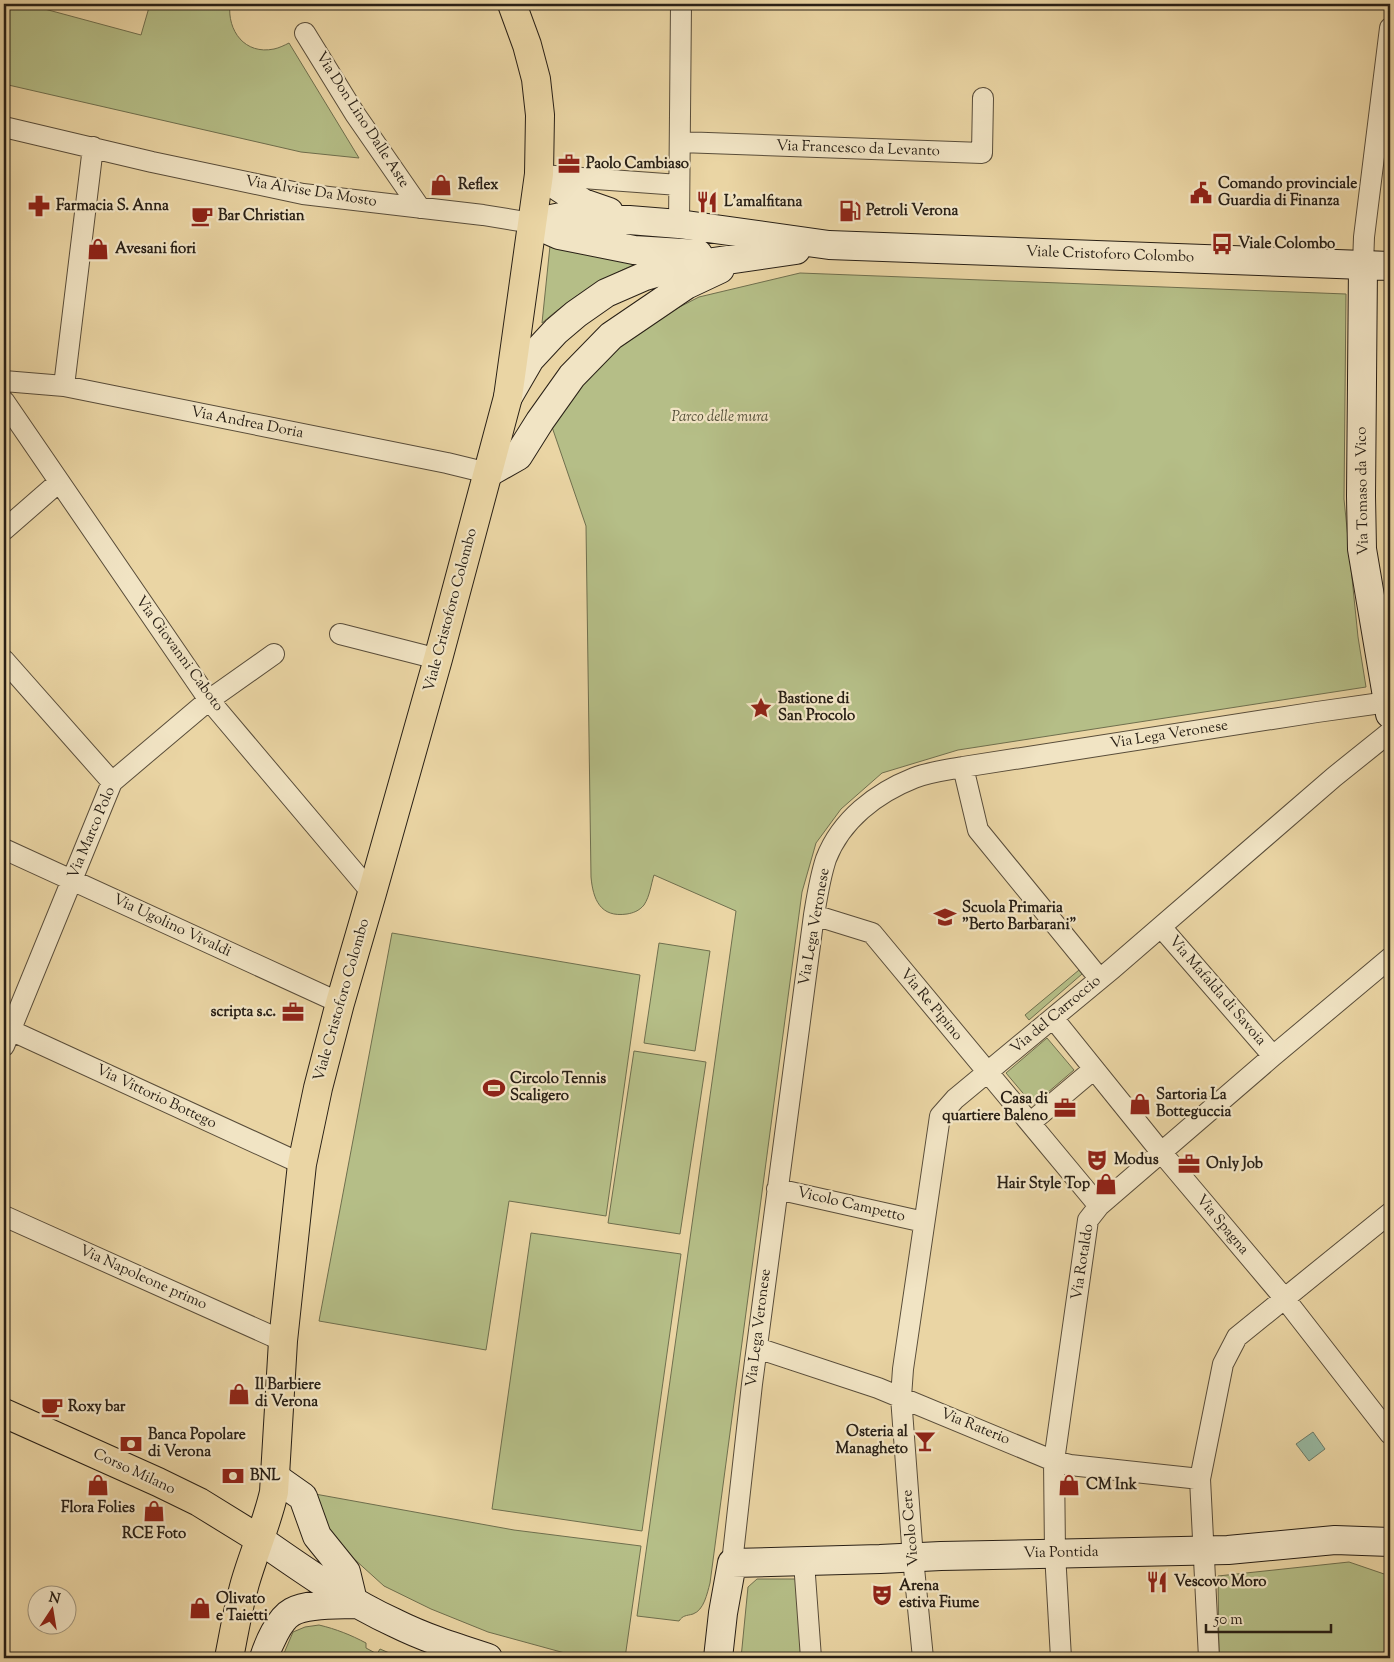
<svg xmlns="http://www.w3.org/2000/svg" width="1394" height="1662" font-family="'Sorts Mill Goudy',serif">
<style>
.green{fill:#b5be87;stroke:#6f6f4e}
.water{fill:#98b9a2;stroke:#6c7c6a}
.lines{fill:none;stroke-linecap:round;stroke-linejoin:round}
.street-casing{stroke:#594d3a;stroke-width:22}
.secondary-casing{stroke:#292016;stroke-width:30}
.primary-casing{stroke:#292016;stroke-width:30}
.street{stroke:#f1e4c4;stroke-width:20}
.secondary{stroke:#f1e4c4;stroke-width:28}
.primary{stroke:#ead5a4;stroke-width:28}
.labels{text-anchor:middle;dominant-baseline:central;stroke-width:4.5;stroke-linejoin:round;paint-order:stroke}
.street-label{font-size:15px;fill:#292016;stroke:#f1e4c4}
.poi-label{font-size:15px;font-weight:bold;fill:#292016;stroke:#f1e4c4;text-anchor:start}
.park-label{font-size:15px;font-style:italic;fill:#534f38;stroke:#f1e4c4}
</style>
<rect width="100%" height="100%" fill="#ead5a4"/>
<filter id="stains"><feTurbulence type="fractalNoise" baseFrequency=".004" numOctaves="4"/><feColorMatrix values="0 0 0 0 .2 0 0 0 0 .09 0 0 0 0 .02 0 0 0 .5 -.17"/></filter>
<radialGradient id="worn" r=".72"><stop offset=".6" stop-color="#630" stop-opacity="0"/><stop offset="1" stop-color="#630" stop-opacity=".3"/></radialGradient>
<path class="green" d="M 4,4 L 26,4 L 141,35 L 150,4 L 230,4 C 227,31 245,55 274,49 C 279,48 285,45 289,43 L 359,158 L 301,152 L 4,84 Z
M 550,246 L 638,263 C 601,279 573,296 542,323 Z
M 800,273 L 1346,294 L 1344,499 L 1358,637 L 1366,687 L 958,750 L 882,773 L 841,809 L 816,843 L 802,892 L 710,1583 C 707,1594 704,1610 693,1614 C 686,1616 683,1615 679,1621 L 637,1616 L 736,911 L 654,875 C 651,884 650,896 644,905 C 639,911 633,913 627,914 C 600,918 593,899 591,877 L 586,526 L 551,424 L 600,363 L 652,321 L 699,297 Z
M 1390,306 L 1390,555 L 1385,520 Z
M 392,933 L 640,975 L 606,1216 L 509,1201 L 486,1350 L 319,1321 Z
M 659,943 L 710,951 L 695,1051 L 644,1043 Z
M 1079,970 L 1082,974 L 1029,1020 L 1025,1015 Z
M 1047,1038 L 1074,1070 L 1033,1105 L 1006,1073 Z
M 634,1051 L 706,1062 L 680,1234 L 608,1223 Z
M 531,1233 L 681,1254 L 642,1531 L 492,1509 Z
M 315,1494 L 514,1530 L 641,1546 L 625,1658 L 583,1658 L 488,1632 L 431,1609 L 384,1586 L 353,1558 L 334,1540 L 324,1526 Z
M 1349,1562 L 1390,1576 L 1390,1658 L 1219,1658 L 1218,1576 Z
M 757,1579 L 799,1579 L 803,1658 L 741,1658 L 748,1587 Z
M 319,1625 C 336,1629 351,1635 366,1643 L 366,1648 L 377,1654 L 380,1649 L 401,1658 L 282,1658 L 293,1632 L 305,1627 Z"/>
<path class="water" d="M 1313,1432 L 1325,1449 L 1309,1461 L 1296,1444 Z"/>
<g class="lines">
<g class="street-casing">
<path id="street" d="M 305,33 L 355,114 L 420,208
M 4,127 L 152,162 L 303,194 L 483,215 L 532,223
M 680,142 L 982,153 L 983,98
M 541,175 L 679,185
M 679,224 L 681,4
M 1363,265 L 1364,237 L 1390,28
M 4,381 L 64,386 L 447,463 L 488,473
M 64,386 L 93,147
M 4,401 L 209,700 L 372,893
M 4,530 L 59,482
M 340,634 L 438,659
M 4,660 L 112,782
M 963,767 L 978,830 L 1099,978
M 4,849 L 340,1003
M 814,915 L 872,933 L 1099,1206
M 1161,927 L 1273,1056
M 1053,1018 L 1161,1152 L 1285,1299 L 1390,1434
M 10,1030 L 302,1164
M 4,1046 L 112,782 L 209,700 L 274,654
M 1030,1123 L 1094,1069
M 777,1189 L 924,1222
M 4,1216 L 283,1341
M 757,1348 L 878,1388 L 1054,1461 L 1070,1465 L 1200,1479
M 804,1562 L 811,1658
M 732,1563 L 752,1384 L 814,915 C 817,897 820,877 826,859 C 841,820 876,793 914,778 C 929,772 947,770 963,767 L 1317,712 L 1388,702
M 923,1658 L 913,1558 L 901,1397 L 903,1369 L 940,1116 L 955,1099 L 1112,969 L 1334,777 L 1390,732
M 1061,1658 L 1055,1553 L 1054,1461 L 1088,1220 L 1099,1206 L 1273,1056 L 1390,958
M 1209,1658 L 1200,1479 L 1223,1364 L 1237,1337 L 1390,1213"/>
</g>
<g class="secondary-casing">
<path id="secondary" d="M 539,174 L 583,203 L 609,212
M 532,223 L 561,217 L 629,220 L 679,224 L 829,245 L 1390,266
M 532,223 L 559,235 L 634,250 L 698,254
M 1363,265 L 1361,496 L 1362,549 L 1390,714
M 508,397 L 530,359 L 556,331 L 576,314 L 606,293 L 645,276 L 672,268 L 796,250
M 488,473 L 518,456 L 540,421 L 572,376 L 611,336 L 686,285 L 720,269
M 276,1478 L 303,1497 L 317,1536 L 346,1572 L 353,1601
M 259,1539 C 302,1569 347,1601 395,1623 C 425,1638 457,1648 488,1658
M 264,1658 C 268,1645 279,1619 292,1612 C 308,1603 340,1605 358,1604
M 718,1658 L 723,1613 L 732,1563 L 880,1559 L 941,1556 L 1228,1550 L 1335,1540 L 1390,1542"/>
</g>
<g class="primary-casing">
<path id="primary" d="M 4,1413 L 158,1482 L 199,1502 L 259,1539
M 229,1658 C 234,1633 238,1608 245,1583 C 254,1552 267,1523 274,1492 L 283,1341 L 302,1164 L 318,1088 L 340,1003 L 372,893 L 438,659 L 508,397 L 539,174 L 540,115 L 536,79 L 527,45 L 512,4"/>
</g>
<use href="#street" class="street"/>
<use href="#secondary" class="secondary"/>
<use href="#primary" class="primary"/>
</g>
<defs>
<g id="office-bare" transform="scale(1.725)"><path d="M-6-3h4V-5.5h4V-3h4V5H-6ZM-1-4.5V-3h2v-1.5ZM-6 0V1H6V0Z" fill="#8f2418" stroke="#f1e4c4" stroke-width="2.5" paint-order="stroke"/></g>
<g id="shop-bare" transform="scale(1.725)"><path d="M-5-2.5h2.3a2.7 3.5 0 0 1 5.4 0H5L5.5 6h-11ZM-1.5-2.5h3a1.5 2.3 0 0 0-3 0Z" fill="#8f2418" stroke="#f1e4c4" stroke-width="2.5" paint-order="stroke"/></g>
<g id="civic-bare" transform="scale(1.725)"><path d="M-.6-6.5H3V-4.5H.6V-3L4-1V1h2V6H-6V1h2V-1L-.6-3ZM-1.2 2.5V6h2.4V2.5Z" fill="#8f2418" stroke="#f1e4c4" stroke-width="2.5" paint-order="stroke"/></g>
<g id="restaurant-bare" transform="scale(1.725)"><path d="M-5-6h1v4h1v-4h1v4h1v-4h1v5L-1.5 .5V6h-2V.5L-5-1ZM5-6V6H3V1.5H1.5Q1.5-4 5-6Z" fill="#8f2418" stroke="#f1e4c4" stroke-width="2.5" paint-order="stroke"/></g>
<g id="pharmacy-bare" transform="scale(1.725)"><path d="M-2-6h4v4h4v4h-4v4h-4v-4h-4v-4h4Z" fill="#8f2418" stroke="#f1e4c4" stroke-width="2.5" paint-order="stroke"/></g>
<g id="fuel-bare" transform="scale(1.725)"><path d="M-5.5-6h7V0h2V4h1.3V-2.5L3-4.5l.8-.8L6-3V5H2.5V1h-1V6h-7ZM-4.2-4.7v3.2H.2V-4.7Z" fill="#8f2418" stroke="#f1e4c4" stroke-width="2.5" paint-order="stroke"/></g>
<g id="cafe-bare" transform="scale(1.725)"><path d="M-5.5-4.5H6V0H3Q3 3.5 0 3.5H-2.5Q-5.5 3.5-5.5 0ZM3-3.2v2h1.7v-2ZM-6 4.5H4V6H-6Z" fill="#8f2418" stroke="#f1e4c4" stroke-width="2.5" paint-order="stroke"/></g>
<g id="bus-bare" transform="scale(1.725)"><path d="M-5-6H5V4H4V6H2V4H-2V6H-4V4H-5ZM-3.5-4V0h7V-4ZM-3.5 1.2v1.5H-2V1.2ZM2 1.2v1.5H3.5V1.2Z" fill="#8f2418" stroke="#f1e4c4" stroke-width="2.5" paint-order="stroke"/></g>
<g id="sight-bare" transform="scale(1.725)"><path d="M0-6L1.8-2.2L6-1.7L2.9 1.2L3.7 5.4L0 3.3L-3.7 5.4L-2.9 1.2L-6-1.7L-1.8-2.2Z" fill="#8f2418" stroke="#f1e4c4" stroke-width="2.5" paint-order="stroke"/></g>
<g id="school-bare" transform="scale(1.725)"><path d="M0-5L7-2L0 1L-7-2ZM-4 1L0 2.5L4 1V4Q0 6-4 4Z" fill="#8f2418" stroke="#f1e4c4" stroke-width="2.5" paint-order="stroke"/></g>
<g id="stadium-bare" transform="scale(1.725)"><path d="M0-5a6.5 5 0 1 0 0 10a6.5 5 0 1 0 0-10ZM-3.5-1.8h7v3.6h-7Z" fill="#8f2418" stroke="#f1e4c4" stroke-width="2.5" paint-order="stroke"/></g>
<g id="theatre-bare" transform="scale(1.725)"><path d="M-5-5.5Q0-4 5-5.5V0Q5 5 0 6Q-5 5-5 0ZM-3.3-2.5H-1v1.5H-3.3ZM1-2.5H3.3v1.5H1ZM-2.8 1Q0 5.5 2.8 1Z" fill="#8f2418" stroke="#f1e4c4" stroke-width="2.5" paint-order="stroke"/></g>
<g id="bar-bare" transform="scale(1.725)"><path d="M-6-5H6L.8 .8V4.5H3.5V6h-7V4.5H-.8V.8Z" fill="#8f2418" stroke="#f1e4c4" stroke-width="2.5" paint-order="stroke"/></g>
<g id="bank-bare" transform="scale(1.725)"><path d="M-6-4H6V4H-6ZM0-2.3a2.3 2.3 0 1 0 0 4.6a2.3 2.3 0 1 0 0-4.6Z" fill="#8f2418" stroke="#f1e4c4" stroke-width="2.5" paint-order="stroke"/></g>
</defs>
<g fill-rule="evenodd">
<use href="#office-bare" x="569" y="164"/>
<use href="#shop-bare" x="441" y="185"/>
<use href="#civic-bare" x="1201" y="193"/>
<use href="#restaurant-bare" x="707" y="202"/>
<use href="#pharmacy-bare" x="39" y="206"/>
<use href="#fuel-bare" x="850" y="211"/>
<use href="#cafe-bare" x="202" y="216"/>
<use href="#bus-bare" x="1222" y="244"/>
<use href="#shop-bare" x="98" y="249"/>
<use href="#sight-bare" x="761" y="708"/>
<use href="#school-bare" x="945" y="917"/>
<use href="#office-bare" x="293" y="1012"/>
<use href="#stadium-bare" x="494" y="1088"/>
<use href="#shop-bare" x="1140" y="1104"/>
<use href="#office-bare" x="1065" y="1108"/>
<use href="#theatre-bare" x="1097" y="1160"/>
<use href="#office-bare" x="1189" y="1164"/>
<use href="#shop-bare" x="1106" y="1184"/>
<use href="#shop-bare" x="239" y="1394"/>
<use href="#cafe-bare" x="52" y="1407"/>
<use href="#bar-bare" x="925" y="1441"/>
<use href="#bank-bare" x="131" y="1444"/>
<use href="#bank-bare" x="233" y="1476"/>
<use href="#shop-bare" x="98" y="1485"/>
<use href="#shop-bare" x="1069" y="1485"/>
<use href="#shop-bare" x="154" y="1511"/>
<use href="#restaurant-bare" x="1157" y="1582"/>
<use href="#theatre-bare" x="882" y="1595"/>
<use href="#shop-bare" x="200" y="1608"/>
</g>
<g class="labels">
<g class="street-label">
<text transform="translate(362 120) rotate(57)">Via Don Lino Dalle Aste</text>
<text transform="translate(858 149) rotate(2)">Via Francesco da Levanto</text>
<text transform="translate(311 192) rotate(9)">Via Alvise Da Mosto</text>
<text transform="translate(1110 255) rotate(2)">Viale Cristoforo Colombo</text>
<text transform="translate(247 423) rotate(11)">Via Andrea Doria</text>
<text transform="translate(1363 491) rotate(-91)">Via Tomaso da Vico</text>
<text transform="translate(451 610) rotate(-75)">Viale Cristoforo Colombo</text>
<text transform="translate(179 654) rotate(54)">Via Giovanni Caboto</text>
<text transform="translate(1169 735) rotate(-9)">Via Lega Veronese</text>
<text transform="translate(92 833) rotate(-67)">Via Marco Polo</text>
<text transform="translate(172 926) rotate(25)">Via Ugolino Vivaldi</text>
<text transform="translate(815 927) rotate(-80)">Via Lega Veronese</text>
<text transform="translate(1217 991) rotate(49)">Via Mafalda di Savoia</text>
<text transform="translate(342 1000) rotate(-74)">Viale Cristoforo Colombo</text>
<text transform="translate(931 1005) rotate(50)">Via Re Pipino</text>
<text transform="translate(1056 1015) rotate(-40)">Via del Carroccio</text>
<text transform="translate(156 1097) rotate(25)">Via Vittorio Bottego</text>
<text transform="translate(851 1205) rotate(13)">Vicolo Campetto</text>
<text transform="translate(1222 1225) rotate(50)">Via Spagna</text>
<text transform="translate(1083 1262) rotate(-81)">Via Rotaldo</text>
<text transform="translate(143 1278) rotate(24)">Via Napoleone primo</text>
<text transform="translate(759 1328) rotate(-83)">Via Lega Veronese</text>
<text transform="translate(975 1427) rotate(22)">Via Raterio</text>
<text transform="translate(134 1472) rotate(25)">Corso Milano</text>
<text transform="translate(911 1528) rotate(-95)">Vicolo Cere</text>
<text transform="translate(1061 1553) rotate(-1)">Via Pontida</text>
</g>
<g class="poi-label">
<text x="586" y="164">Paolo Cambiaso</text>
<text x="1218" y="184">Comando provinciale<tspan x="1218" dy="17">Guardia di Finanza</tspan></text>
<text x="458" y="185">Reflex</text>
<text x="724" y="202">L'amalfitana</text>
<text x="56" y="206">Farmacia S. Anna</text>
<text x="866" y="211">Petroli Verona</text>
<text x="218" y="216">Bar Christian</text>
<text x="1238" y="244">Viale Colombo</text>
<text x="115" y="249">Avesani fiori</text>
<text x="778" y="699">Bastione di<tspan x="778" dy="17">San Procolo</tspan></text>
<text x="962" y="908">Scuola Primaria<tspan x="962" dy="17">"Berto Barbarani"</tspan></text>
<text x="276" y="1012" text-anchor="end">scripta s.c.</text>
<text x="510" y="1079">Circolo Tennis<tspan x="510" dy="17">Scaligero</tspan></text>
<text x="1156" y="1095">Sartoria La<tspan x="1156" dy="17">Botteguccia</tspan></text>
<text x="1048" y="1099" text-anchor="end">Casa di<tspan x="1048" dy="17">quartiere Baleno</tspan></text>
<text x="1114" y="1160">Modus</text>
<text x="1206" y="1164">Only Job</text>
<text x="1090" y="1184" text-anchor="end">Hair Style Top</text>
<text x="255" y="1385">Il Barbiere<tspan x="255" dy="17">di Verona</tspan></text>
<text x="68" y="1407">Roxy bar</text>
<text x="908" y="1432" text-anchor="end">Osteria al<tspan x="908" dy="17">Managheto</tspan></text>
<text x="148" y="1435">Banca Popolare<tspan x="148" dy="17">di Verona</tspan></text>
<text x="250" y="1476">BNL</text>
<text x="1086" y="1485">CM Ink</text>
<text x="98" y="1508" text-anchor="middle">Flora Folies</text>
<text x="154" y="1534" text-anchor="middle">RCE Foto</text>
<text x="1174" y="1582">Vescovo Moro</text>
<text x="899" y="1586">Arena<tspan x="899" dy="17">estiva Fiume</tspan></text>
<text x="216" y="1599">Olivato<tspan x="216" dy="17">e Taietti</tspan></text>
</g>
<g class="park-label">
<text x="720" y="417">Parco delle mura</text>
</g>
</g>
<rect width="1394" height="1662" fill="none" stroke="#ead5a4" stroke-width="20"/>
<rect x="5" y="5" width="1384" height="1652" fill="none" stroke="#292016" stroke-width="2.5"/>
<rect x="10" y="10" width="1374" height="1642" fill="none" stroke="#292016"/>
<g transform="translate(52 1610) rotate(12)"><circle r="24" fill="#f1e4c4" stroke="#a1967e"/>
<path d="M0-4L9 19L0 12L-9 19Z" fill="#8f2418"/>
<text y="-8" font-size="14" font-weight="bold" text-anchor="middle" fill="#292016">N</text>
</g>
<path d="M1206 1624v8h125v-8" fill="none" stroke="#292016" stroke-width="2.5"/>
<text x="1214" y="1624" font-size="15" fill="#292016" stroke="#f1e4c4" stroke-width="4" paint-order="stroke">50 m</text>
<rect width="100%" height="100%" filter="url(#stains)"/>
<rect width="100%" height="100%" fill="url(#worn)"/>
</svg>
